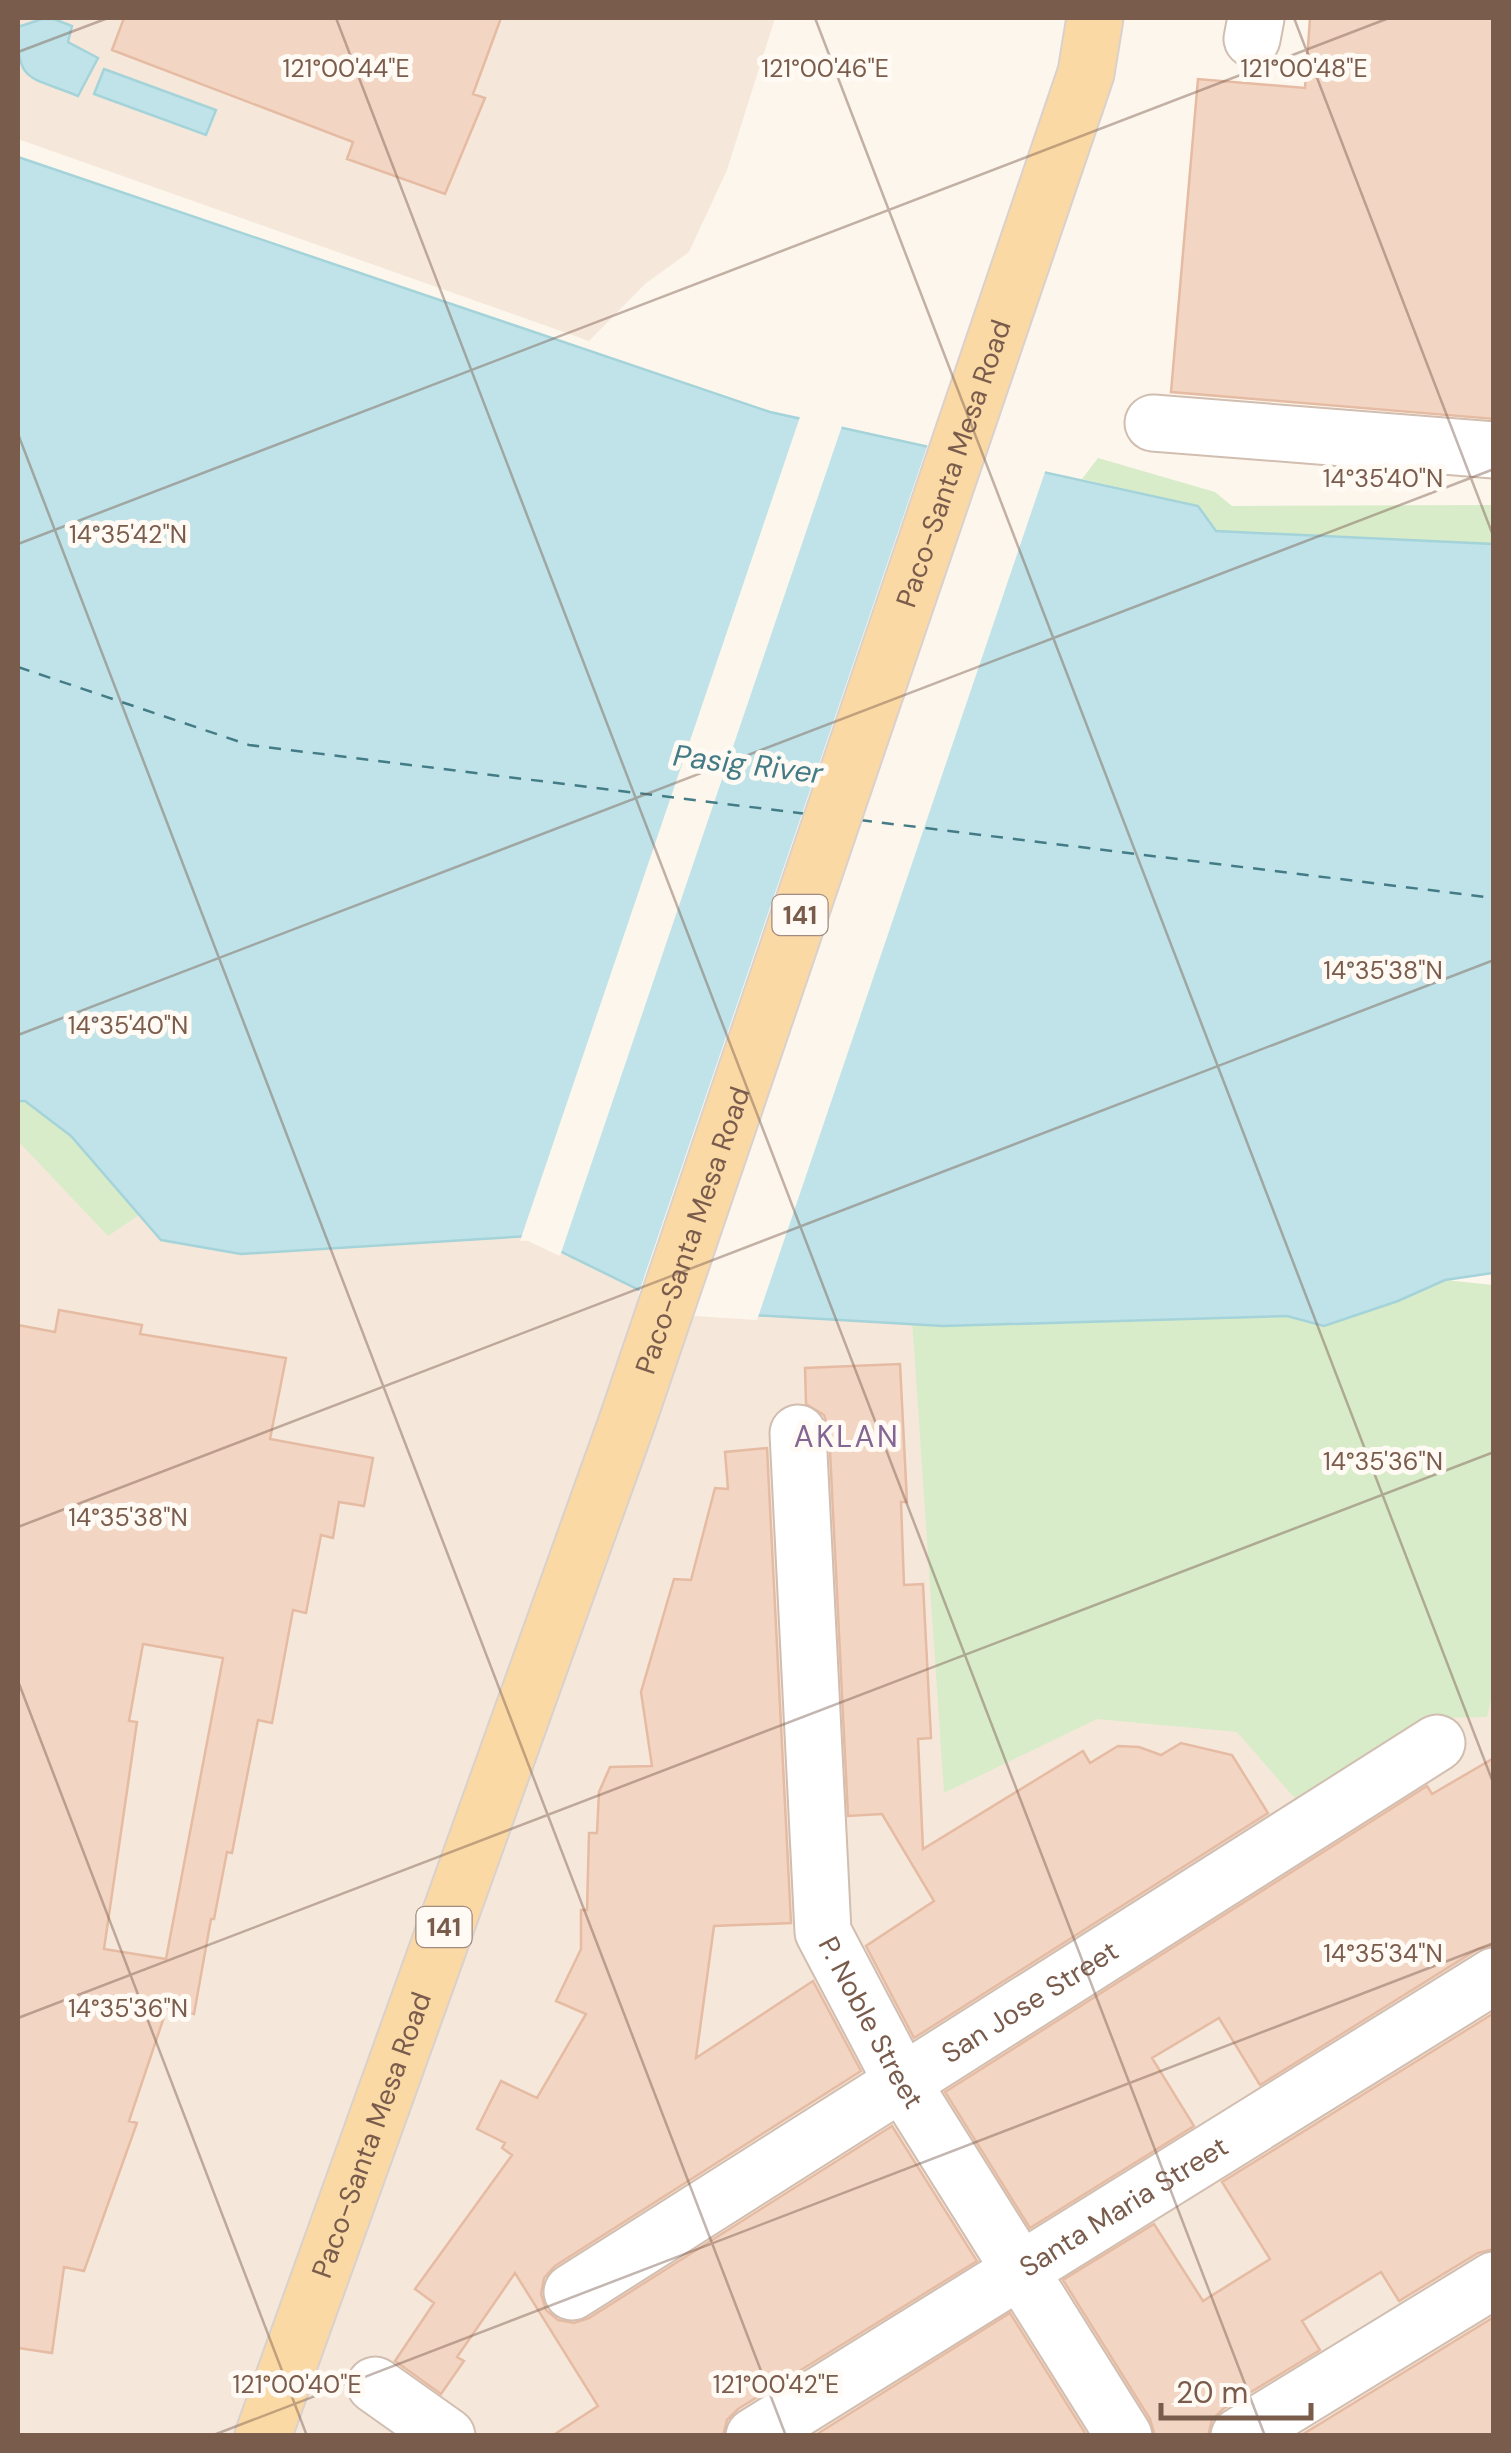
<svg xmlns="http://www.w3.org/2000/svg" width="1511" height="2453" font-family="'DM Sans',sans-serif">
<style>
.residential{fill:#f5e8da}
.green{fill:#d8ecc9}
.water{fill:#bfe3e8;stroke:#a5d3da;stroke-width:2.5}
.pier{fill:#fdf6ec}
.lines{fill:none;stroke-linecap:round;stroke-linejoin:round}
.ferry{stroke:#437c86;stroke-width:2.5;stroke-dasharray:12 10;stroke-linecap:butt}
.building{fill:#f3d5c3;stroke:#e6bba3;stroke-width:2.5;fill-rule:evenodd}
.minor-casing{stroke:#d1beb0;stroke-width:59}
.major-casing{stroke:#dad1cd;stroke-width:59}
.minor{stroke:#fff;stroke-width:55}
.major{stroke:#fbd9a5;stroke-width:55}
.ticks{fill:none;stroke:#7a5c4d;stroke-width:2.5;stroke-opacity:0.45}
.labels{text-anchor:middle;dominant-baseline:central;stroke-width:10;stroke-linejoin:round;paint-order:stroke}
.shield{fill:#fffaf3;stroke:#a28b7f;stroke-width:2.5}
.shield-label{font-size:25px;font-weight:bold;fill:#7a5c4d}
.street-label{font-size:28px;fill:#7a5c4d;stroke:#fffaf3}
.water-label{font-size:30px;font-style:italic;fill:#437c86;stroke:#fffaf3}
.neighbourhood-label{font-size:30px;letter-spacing:2.5px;fill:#846695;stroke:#fffaf3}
.ticks-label{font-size:25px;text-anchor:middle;fill:#7a5c4d;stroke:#fffaf3;stroke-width:10;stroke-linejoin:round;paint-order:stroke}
</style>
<rect width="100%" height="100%" fill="#fdf6ec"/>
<path class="residential" d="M 18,18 L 775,18 L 727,170 L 689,252 L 645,284 L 589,341 L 18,139 Z
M 18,1101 L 241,1254 L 529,1236 L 682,1311 L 943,1326 L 1324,1326 L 1493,1285 L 1493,2435 L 18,2436 Z"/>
<path class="green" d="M 1098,458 L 1215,492 L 1232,506 L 1493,505 L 1493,544 L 1216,531 L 1198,506 L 1082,479 Z
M 18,1101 L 25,1101 L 71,1136 L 139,1215 L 108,1236 L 18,1141 Z
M 1445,1280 L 1493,1285 L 1494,1687 L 1487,1717 L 1435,1718 L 1305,1810 L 1237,1732 L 1097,1719 L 944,1793 L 912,1319 L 1398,1301 Z"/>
<path class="water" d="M 42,19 L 54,19 L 72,26 L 68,42 L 98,58 L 78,96 C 30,76 16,84 18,27 Z
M 104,69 L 216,110 L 206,135 L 94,94 Z
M 18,157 L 770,412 L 1198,506 L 1216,531 L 1493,544 L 1493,1273 L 1445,1280 L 1398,1301 L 1324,1326 L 1287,1316 L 943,1326 L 682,1311 L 529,1236 L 241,1254 L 161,1240 L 71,1136 L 25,1101 L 18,1101 Z"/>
<path class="pier" d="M 801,414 L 843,423 L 560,1256 L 528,1241 L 520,1241 Z
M 929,441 L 1047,466 L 757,1320 L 680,1315 L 638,1295 Z"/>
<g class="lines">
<path class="ferry" d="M 18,667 L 249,745 L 807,814
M 860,820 L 1494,898"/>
</g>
<path class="building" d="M 124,18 L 501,18 L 473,94 L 485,98 L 445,194 L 347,159 L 353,142 L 112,50 Z
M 1310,18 L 1494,18 L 1494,419 L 1171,392 L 1198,79 L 1305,88 Z
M 59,1310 L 142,1325 L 140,1334 L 286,1358 L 270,1439 L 373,1458 L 364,1506 L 339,1502 L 333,1538 L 321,1535 L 306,1613 L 293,1610 L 272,1723 L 258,1720 L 232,1853 L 227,1852 L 214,1919 L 211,1919 L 194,2014 L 167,2008 L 129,2121 L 137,2123 L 84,2271 L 64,2267 L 52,2353 L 18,2348 L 18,1325 L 55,1332 ZM 143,1644 L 223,1658 L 166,1959 L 104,1949 L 137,1722 L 129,1721 Z
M 900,1364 L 907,1502 L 901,1502 L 904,1585 L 923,1584 L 931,1738 L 918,1739 L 923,1849 L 1083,1751 L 1090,1763 L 1118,1746 L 1139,1747 L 1161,1755 L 1181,1743 L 1232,1755 L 1268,1813 L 914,2038 L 866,1946 L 934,1901 L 882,1814 L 848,1816 L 829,1431 L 824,1415 L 806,1404 L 805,1368 Z
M 767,1448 L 791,1923 L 714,1926 L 696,2058 L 813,1981 L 861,2071 L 555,2266 L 544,2278 L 541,2294 L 546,2310 L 558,2320 L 574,2323 L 589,2318 L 892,2126 L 977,2261 L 738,2409 L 727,2420 L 723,2436 L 552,2436 L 598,2406 L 515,2273 L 457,2357 L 464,2361 L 441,2394 L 395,2361 L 434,2303 L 415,2289 L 512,2155 L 502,2148 L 505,2143 L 477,2129 L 501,2081 L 537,2098 L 586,2014 L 556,2001 L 581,1949 L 581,1910 L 587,1910 L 589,1833 L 597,1833 L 599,1792 L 610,1767 L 652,1766 L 641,1692 L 674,1579 L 691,1580 L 715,1488 L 728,1489 L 725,1452 Z
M 1494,1758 L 1494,1945 L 1478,1949 L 1260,2085 L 1219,2018 L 1152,2058 L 1194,2126 L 1030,2228 L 945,2092 L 1427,1786 L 1432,1794 Z
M 1494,2013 L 1494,2249 L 1478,2253 L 1399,2301 L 1381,2272 L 1302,2321 L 1320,2350 L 1223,2409 L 1212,2420 L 1208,2436 L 1155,2436 L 1150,2419 L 1063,2280 L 1154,2224 L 1203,2301 L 1270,2259 L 1222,2182 Z
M 1010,2313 L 1087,2436 L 814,2436 Z
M 1494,2317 L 1494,2436 L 1300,2436 Z"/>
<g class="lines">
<g class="minor-casing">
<g id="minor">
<path d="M 1252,39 L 1256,18"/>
<path d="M 1153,423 L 1494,450"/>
<path id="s1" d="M 798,1433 L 823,1932 L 902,2082 L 1124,2436"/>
<path id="s2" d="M 572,2292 L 1437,1743"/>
<path d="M 375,2385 L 447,2436"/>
<path id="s3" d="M 754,2436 L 1494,1976"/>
<path d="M 1239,2436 L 1494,2280"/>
</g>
</g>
<g class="major-casing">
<g id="major">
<path id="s4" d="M 263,2436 L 628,1419 L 1086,73 L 1095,18"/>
</g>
</g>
<use href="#minor" class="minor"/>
<use href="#major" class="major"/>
</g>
<path class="ticks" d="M 336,18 L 1265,2436M 815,18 L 1494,1785M 1294,18 L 1494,538M 18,52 L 108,18M 18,434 L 786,2436M 18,544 L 1389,18M 18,1035 L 1494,469M 18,1527 L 1494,960M 18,1681 L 307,2436M 18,2018 L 1494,1452M 211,2436 L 1494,1943M 1492,2436 L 1494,2435"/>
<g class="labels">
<g class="shield">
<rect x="772.5" y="895" width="55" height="40" rx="8"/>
<rect x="416.5" y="1907" width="55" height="40" rx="8"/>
</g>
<g class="shield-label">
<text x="800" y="915">141</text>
<text x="444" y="1927">141</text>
</g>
<g class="street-label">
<text stroke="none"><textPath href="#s4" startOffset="2090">Paco-Santa Mesa Road</textPath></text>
<text stroke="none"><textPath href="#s4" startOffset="1280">Paco-Santa Mesa Road</textPath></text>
<text stroke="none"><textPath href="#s2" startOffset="542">San Jose Street</textPath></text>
<text stroke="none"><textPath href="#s1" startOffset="602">P. Noble Street</textPath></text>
<text stroke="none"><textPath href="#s4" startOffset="320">Paco-Santa Mesa Road</textPath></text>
<text stroke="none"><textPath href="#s3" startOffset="435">Santa Maria Street</textPath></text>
</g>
<g class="water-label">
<text transform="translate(748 764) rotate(7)">Pasig River</text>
</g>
<g class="neighbourhood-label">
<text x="847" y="1436">AKLAN</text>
</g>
</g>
<g class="ticks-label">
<text x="346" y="77">121°00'44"E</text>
<text x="825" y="77">121°00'46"E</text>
<text x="1304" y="77">121°00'48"E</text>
<text x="1383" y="487">14°35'40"N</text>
<text x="128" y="543">14°35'42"N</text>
<text x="1383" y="979">14°35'38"N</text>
<text x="128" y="1034">14°35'40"N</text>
<text x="1383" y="1470">14°35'36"N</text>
<text x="128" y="1526">14°35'38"N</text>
<text x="1383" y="1962">14°35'34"N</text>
<text x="128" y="2017">14°35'36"N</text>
<text x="297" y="2393">121°00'40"E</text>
<text x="776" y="2393">121°00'42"E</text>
</g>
<rect width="1511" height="2453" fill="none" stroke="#7a5c4d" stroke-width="40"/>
<path d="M1161 2403v15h150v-15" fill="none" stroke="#7a5c4d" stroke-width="5"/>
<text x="1176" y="2403" font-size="30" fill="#7a5c4d" stroke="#fffaf3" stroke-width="8" paint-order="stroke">20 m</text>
</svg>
